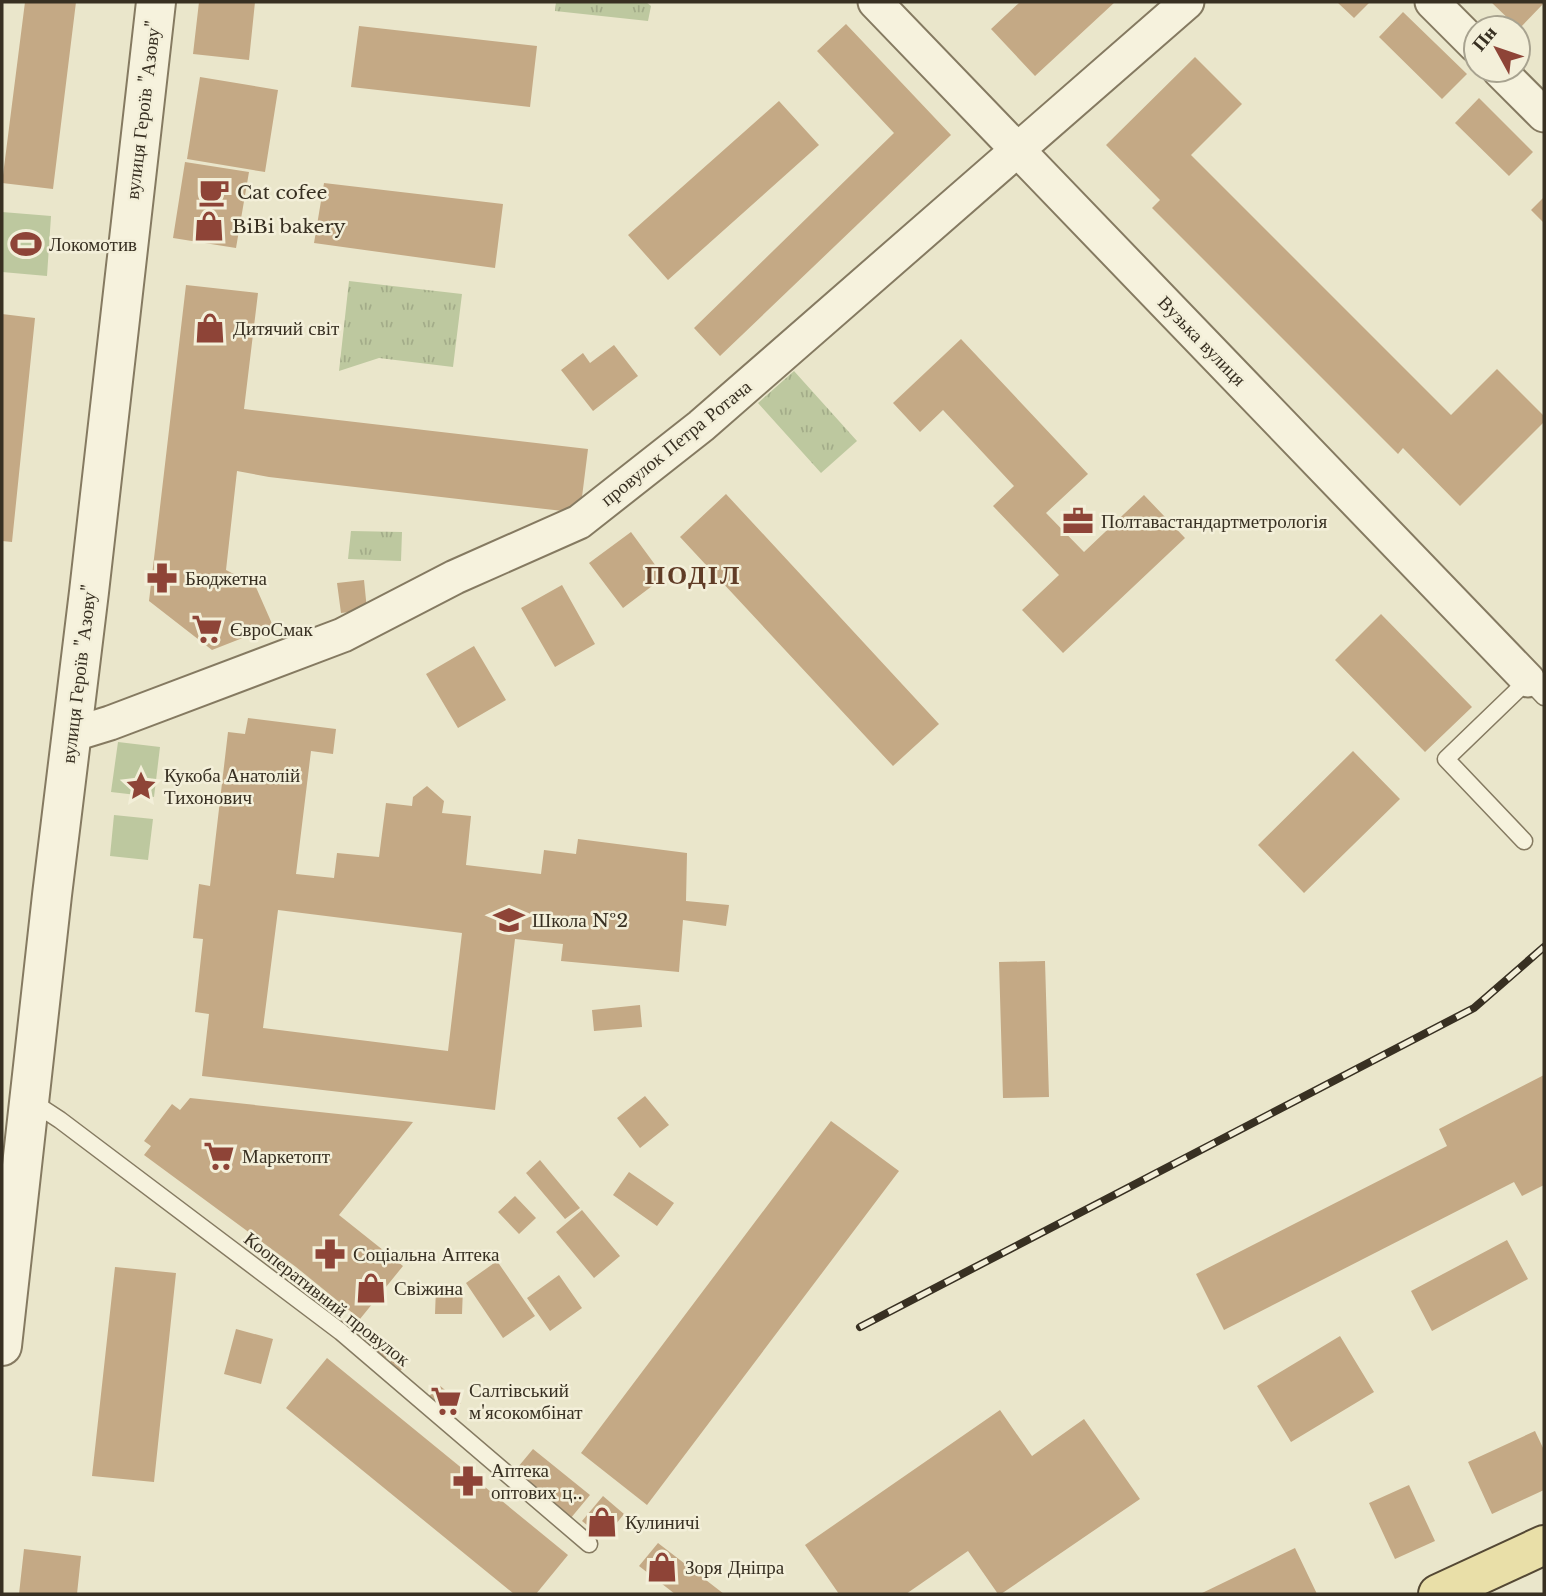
<svg xmlns="http://www.w3.org/2000/svg" width="1546" height="1596" font-family="'Libre Baskerville',serif">
<style>
.grass{fill:#bdc89f}
.park{fill:url(#park-tufts)}
.building{fill:#c4a985;fill-rule:evenodd}
.lines{fill:none;stroke-linecap:round;stroke-linejoin:round}
.service-casing{stroke:#857a61;stroke-width:19}
.minor-casing{stroke:#857a61;stroke-width:37}
.tertiary-casing{stroke:#857a61;stroke-width:42}
.primary-casing{stroke:#544834;stroke-width:42}
.service{stroke:#f6f2dd;stroke-width:16}
.minor{stroke:#f6f2dd;stroke-width:33}
.tertiary{stroke:#f6f2dd;stroke-width:38}
.primary{stroke:#e9dfa8;stroke-width:38}
.rail-casing{stroke:#383022;stroke-width:8}
.rail{stroke:#f3efd9;stroke-width:5;stroke-dasharray:16;stroke-linecap:butt}
.labels{text-anchor:middle;dominant-baseline:central;stroke-width:5;stroke-linejoin:round;paint-order:stroke}
.street-label{font-size:19px;fill:#383022;stroke:#f3efd9}
.poi-label{font-size:19px;fill:#383022;stroke:#f3efd9;text-anchor:start}
.district-label{font-size:26px;font-weight:bold;letter-spacing:2px;fill:#603c26;stroke:#f3efd9}
</style>
<defs>
<pattern id="park-tufts" width="24" height="20" patternUnits="userSpaceOnUse" patternTransform="scale(1.75)"><rect width="24" height="20" fill="#bdc89f"/><path d="M3 7l-1-3M5 7V3M7 7l1-3M15 17l-1-3M17 17v-4M19 17l1-3" fill="none" stroke="#a3ac89"/></pattern>
</defs>
<rect width="100%" height="100%" fill="#eae6cb"/>
<path class="grass" d="M 2,212 L 51,216 L 47,276 L 2,272 Z
M 118,742 L 160,747 L 154,797 L 111,792 Z
M 114,815 L 153,819 L 148,860 L 110,856 Z"/>
<path class="park" d="M 556,2 L 646,2 L 651,6 L 648,21 L 555,11 Z
M 349,281 L 462,294 L 453,367 L 379,358 L 339,371 Z
M 794,371 L 857,441 L 821,473 L 758,403 Z
M 351,531 L 402,532 L 401,561 L 348,559 Z"/>
<path class="building" d="M 25,2 L 76,2 L 53,189 L 2,183 Z
M 199,2 L 255,2 L 249,60 L 193,54 Z
M 1020,2 L 1115,2 L 1035,76 L 991,29 Z
M 1337,2 L 1370,2 L 1354,18 Z
M 1491,2 L 1544,2 L 1544,3 L 1519,29 Z
M 1403,12 L 1467,74 L 1442,99 L 1379,37 Z
M 846,24 L 951,135 L 720,356 L 694,328 L 894,133 L 817,51 Z
M 359,26 L 537,46 L 530,107 L 351,87 Z
M 1195,57 L 1242,104 L 1191,155 L 1451,415 L 1497,369 L 1544,416 L 1544,422 L 1460,506 L 1403,448 L 1398,454 L 1152,208 L 1160,200 L 1106,145 Z
M 200,77 L 278,90 L 265,172 L 187,159 Z
M 1479,98 L 1533,152 L 1509,176 L 1455,123 Z
M 779,101 L 819,145 L 668,280 L 628,235 Z
M 185,162 L 249,172 L 236,248 L 173,238 Z
M 324,183 L 503,204 L 495,268 L 314,243 Z
M 1544,197 L 1544,223 L 1531,210 Z
M 186,285 L 258,293 L 244,409 L 588,449 L 580,513 L 269,477 L 237,471 L 226,570 L 255,585 L 273,626 L 212,650 L 149,601 Z
M 2,314 L 35,318 L 12,542 L 2,541 Z
M 961,339 L 1088,474 L 1046,513 L 1084,552 L 1144,495 L 1185,538 L 1063,653 L 1022,610 L 1059,575 L 993,506 L 1014,486 L 943,410 L 920,432 L 893,403 Z
M 614,345 L 638,376 L 593,411 L 561,370 L 583,353 L 590,363 Z
M 726,494 L 939,724 L 893,766 L 680,537 Z
M 631,532 L 664,577 L 623,608 L 589,563 Z
M 364,580 L 367,610 L 341,613 L 337,583 Z
M 562,585 L 595,644 L 555,667 L 521,608 Z
M 1381,614 L 1472,707 L 1425,752 L 1335,660 Z
M 474,646 L 506,700 L 458,728 L 426,674 Z
M 248,718 L 336,729 L 333,754 L 311,751 L 296,874 L 334,878 L 337,853 L 379,857 L 386,803 L 412,806 L 413,797 L 427,786 L 444,801 L 442,813 L 471,816 L 466,865 L 541,874 L 544,850 L 576,854 L 578,839 L 687,853 L 686,901 L 729,905 L 726,926 L 683,920 L 679,972 L 561,961 L 563,944 L 515,939 L 495,1110 L 202,1076 L 209,1014 L 195,1012 L 203,939 L 193,938 L 199,884 L 210,886 L 228,732 L 245,734 ZM 278,910 L 462,933 L 448,1051 L 263,1028 Z
M 1353,751 L 1400,799 L 1304,893 L 1258,845 Z
M 1045,961 L 1049,1097 L 1003,1098 L 999,962 Z
M 640,1005 L 642,1027 L 594,1031 L 592,1010 Z
M 1544,1075 L 1544,1185 L 1522,1196 L 1514,1182 L 1224,1330 L 1196,1274 L 1447,1146 L 1439,1129 Z
M 645,1096 L 669,1125 L 640,1148 L 617,1118 Z
M 190,1098 L 413,1122 L 339,1215 L 403,1266 L 360,1319 L 296,1267 L 144,1155 L 151,1146 L 144,1141 L 172,1104 L 180,1110 Z
M 831,1121 L 899,1171 L 647,1505 L 581,1453 Z
M 540,1160 L 580,1208 L 565,1219 L 526,1173 Z
M 629,1172 L 674,1203 L 657,1226 L 613,1195 Z
M 515,1196 L 536,1218 L 519,1234 L 498,1212 Z
M 582,1210 L 620,1256 L 594,1278 L 556,1232 Z
M 1507,1240 L 1528,1279 L 1432,1331 L 1411,1291 Z
M 497,1261 L 535,1316 L 503,1338 L 466,1283 Z
M 115,1267 L 176,1273 L 154,1482 L 92,1476 Z
M 559,1275 L 582,1308 L 550,1331 L 527,1298 Z
M 436,1288 L 463,1288 L 462,1314 L 435,1314 Z
M 236,1329 L 273,1339 L 261,1384 L 224,1374 Z
M 1340,1336 L 1374,1392 L 1291,1442 L 1257,1386 Z
M 376,1342 L 390,1353 L 383,1361 L 370,1351 Z
M 396,1356 L 406,1365 L 398,1373 L 388,1364 Z
M 327,1358 L 568,1555 L 536,1594 L 514,1594 L 286,1408 Z
M 439,1385 L 461,1403 L 448,1420 L 425,1401 Z
M 1000,1410 L 1032,1456 L 1084,1419 L 1140,1499 L 1001,1594 L 998,1594 L 968,1551 L 906,1594 L 839,1594 L 805,1545 Z
M 1535,1431 L 1544,1450 L 1544,1490 L 1492,1514 L 1468,1462 Z
M 533,1449 L 590,1495 L 570,1519 L 513,1473 Z
M 1409,1485 L 1435,1541 L 1395,1559 L 1369,1503 Z
M 603,1496 L 624,1514 L 604,1539 L 582,1521 Z
M 658,1543 L 724,1594 L 675,1594 L 639,1566 Z
M 1295,1548 L 1317,1594 L 1200,1594 Z
M 24,1549 L 81,1556 L 77,1594 L 19,1594 Z"/>
<g class="lines">
<g class="service-casing">
<path id="service" d="M 1524,841 L 1446,759 L 1528,680 L 1544,697
M 31,1101 L 60,1120 L 341,1332 L 589,1544"/>
</g>
<g class="minor-casing">
<path id="minor" d="M 875,2 L 1528,680
M 1432,2 L 1476,46
M 1499,70 L 1544,115
M 71,735 L 110,723 L 343,635 L 455,577 L 579,522 L 701,426 L 1187,2"/>
</g>
<g class="tertiary-casing">
<path id="tertiary" d="M 2,1346 L 52,895 L 89,592 L 156,2"/>
</g>
<g class="primary-casing">
<path id="primary" d="M 1438,1594 L 1544,1545"/>
</g>
<use href="#service" class="service"/>
<use href="#minor" class="minor"/>
<use href="#tertiary" class="tertiary"/>
<use href="#primary" class="primary"/>
<g class="rail-casing">
<path id="rail" d="M 860,1327 L 1474,1008 L 1544,947"/>
</g>
<use href="#rail" class="rail"/>
</g>
<defs>
<g id="cafe-bare" transform="scale(2.415)"><path d="M-5.5-4.5H6V0H3Q3 3.5 0 3.5H-2.5Q-5.5 3.5-5.5 0ZM3-3.2v2h1.7v-2ZM-6 4.5H4V6H-6Z" fill="#8e4437" stroke="#f3efd9" stroke-width="2.5" paint-order="stroke"/></g>
<g id="shop-bare" transform="scale(2.415)"><path d="M-5-2.5h2.3a2.7 3.5 0 0 1 5.4 0H5L5.5 6h-11ZM-1.5-2.5h3a1.5 2.3 0 0 0-3 0Z" fill="#8e4437" stroke="#f3efd9" stroke-width="2.5" paint-order="stroke"/></g>
<g id="stadium-bare" transform="scale(2.415)"><path d="M0-5a6.5 5 0 1 0 0 10a6.5 5 0 1 0 0-10ZM-3.5-1.8h7v3.6h-7Z" fill="#8e4437" stroke="#f3efd9" stroke-width="2.5" paint-order="stroke"/></g>
<g id="office-bare" transform="scale(2.415)"><path d="M-6-3h4V-5.5h4V-3h4V5H-6ZM-1-4.5V-3h2v-1.5ZM-6 0V1H6V0Z" fill="#8e4437" stroke="#f3efd9" stroke-width="2.5" paint-order="stroke"/></g>
<g id="pharmacy-bare" transform="scale(2.415)"><path d="M-2-6h4v4h4v4h-4v4h-4v-4h-4v-4h4Z" fill="#8e4437" stroke="#f3efd9" stroke-width="2.5" paint-order="stroke"/></g>
<g id="supermarket-bare" transform="scale(2.415)"><path d="M-6-5.5h2.5l.6 2H6L4.5 2H-2.5L-4.4-4H-6ZM-1.5 3.2a1.3 1.3 0 1 0 .1 0ZM3 3.2a1.3 1.3 0 1 0 .1 0Z" fill="#8e4437" stroke="#f3efd9" stroke-width="2.5" paint-order="stroke"/></g>
<g id="sight-bare" transform="scale(2.415)"><path d="M0-6L1.8-2.2L6-1.7L2.9 1.2L3.7 5.4L0 3.3L-3.7 5.4L-2.9 1.2L-6-1.7L-1.8-2.2Z" fill="#8e4437" stroke="#f3efd9" stroke-width="2.5" paint-order="stroke"/></g>
<g id="school-bare" transform="scale(2.415)"><path d="M0-5L7-2L0 1L-7-2ZM-4 1L0 2.5L4 1V4Q0 6-4 4Z" fill="#8e4437" stroke="#f3efd9" stroke-width="2.5" paint-order="stroke"/></g>
</defs>
<g fill-rule="evenodd">
<use href="#cafe-bare" x="214" y="192"/>
<use href="#shop-bare" x="209" y="226"/>
<use href="#stadium-bare" x="26" y="244"/>
<use href="#shop-bare" x="210" y="328"/>
<use href="#office-bare" x="1078" y="521"/>
<use href="#pharmacy-bare" x="162" y="578"/>
<use href="#supermarket-bare" x="207" y="629"/>
<use href="#sight-bare" x="141" y="786"/>
<use href="#school-bare" x="509" y="920"/>
<use href="#supermarket-bare" x="219" y="1156"/>
<use href="#pharmacy-bare" x="330" y="1254"/>
<use href="#shop-bare" x="371" y="1288"/>
<use href="#supermarket-bare" x="446" y="1401"/>
<use href="#pharmacy-bare" x="468" y="1481"/>
<use href="#shop-bare" x="602" y="1522"/>
<use href="#shop-bare" x="662" y="1567"/>
</g>
<g class="labels">
<g class="street-label">
<text transform="translate(143 110) rotate(-83)">вулиця Героїв "Азову"</text>
<text transform="translate(1202 341) rotate(46)">Вузька вулиця</text>
<text transform="translate(676 443) rotate(-39)">провулок Петра Ротача</text>
<text transform="translate(79 674) rotate(-83)">вулиця Героїв "Азову"</text>
<text transform="translate(327 1299) rotate(38)">Кооперативний провулок</text>
</g>
<g class="poi-label">
<text x="237" y="192">Cat cofee</text>
<text x="232" y="226">BiBi bakery</text>
<text x="49" y="244">Локомотив</text>
<text x="233" y="328">Дитячий світ</text>
<text x="1101" y="521">Полтавастандартметрологія</text>
<text x="185" y="578">Бюджетна</text>
<text x="230" y="629">ЄвроСмак</text>
<text x="164" y="775">Кукоба Анатолій<tspan x="164" dy="22">Тихонович</tspan></text>
<text x="532" y="920">Школа №2</text>
<text x="242" y="1156">Маркетопт</text>
<text x="353" y="1254">Соціальна Аптека</text>
<text x="394" y="1288">Свіжина</text>
<text x="469" y="1390">Салтівський<tspan x="469" dy="22">м'ясокомбінат</tspan></text>
<text x="491" y="1470">Аптека<tspan x="491" dy="22">оптових ц‥</tspan></text>
<text x="625" y="1522">Кулиничі</text>
<text x="685" y="1567">Зоря Дніпра</text>
</g>
<g class="district-label">
<text x="693" y="575">ПОДІЛ</text>
</g>
</g>
<rect width="1546" height="1596" fill="none" stroke="#383022" stroke-width="7"/>
<g transform="translate(1497 49) rotate(310)"><circle r="33" fill="#f3efd9" stroke="#a8a390" stroke-width="2"/>
<path d="M0-5L12 26L0 18L-12 26Z" fill="#8e4437"/>
<text y="-10" font-size="19" font-weight="bold" text-anchor="middle" fill="#383022">Пн</text>
</g>
</svg>
